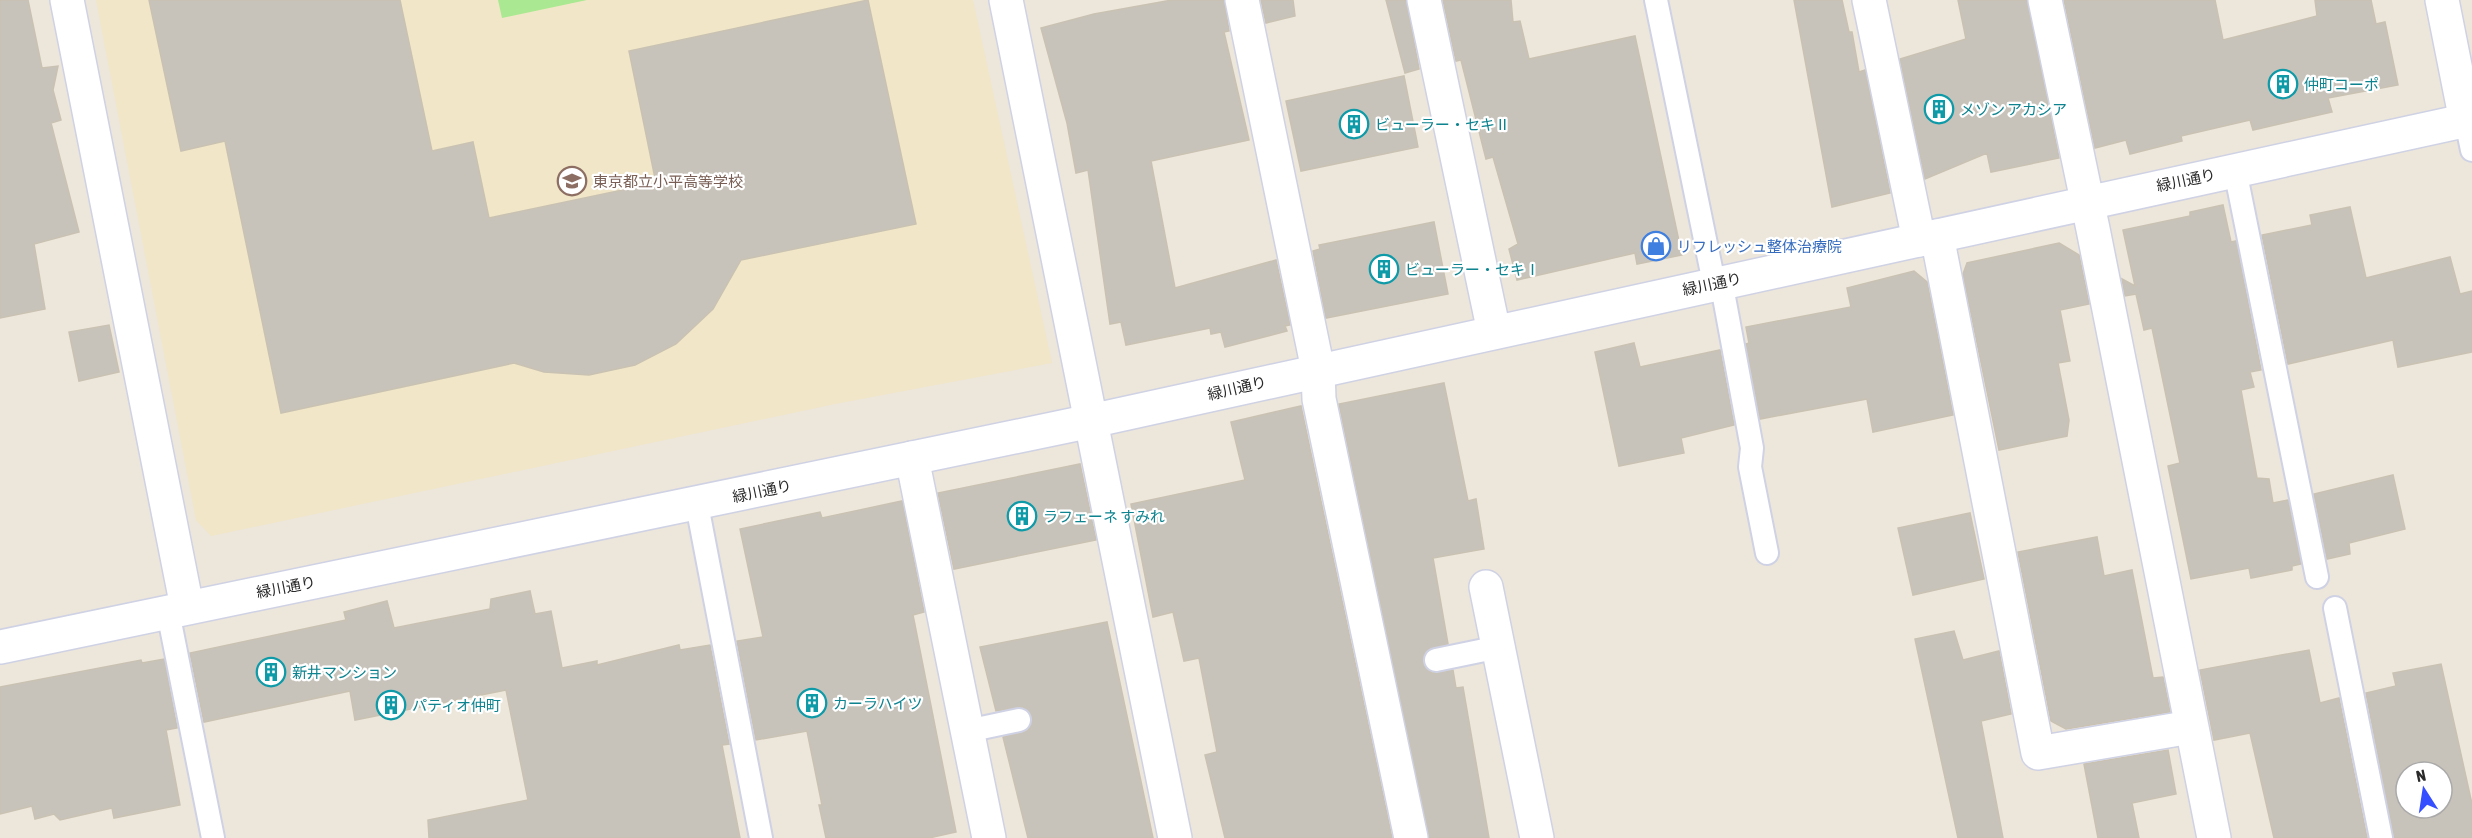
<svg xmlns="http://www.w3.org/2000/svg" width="2472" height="838" font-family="'Asap Condensed','Noto Sans JP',sans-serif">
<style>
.education{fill:#f1e6c7}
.green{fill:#aae991}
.building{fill:#c8c3ba;stroke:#c9c2b3;stroke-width:1.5;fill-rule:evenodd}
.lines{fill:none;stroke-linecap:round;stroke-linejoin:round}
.lane-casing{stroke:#cfd2e4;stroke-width:26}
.street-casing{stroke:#cfd2e4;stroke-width:36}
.secondary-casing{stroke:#cfd2e4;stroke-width:36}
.lane{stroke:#fff;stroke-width:22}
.street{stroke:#fff;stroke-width:33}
.secondary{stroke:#fff;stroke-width:33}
.labels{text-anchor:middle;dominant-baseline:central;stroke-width:4.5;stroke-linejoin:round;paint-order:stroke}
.culture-label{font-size:15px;fill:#0d838f;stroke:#fff;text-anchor:start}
.street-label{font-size:15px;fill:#2a2a2a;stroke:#fff}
.education-label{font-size:15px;fill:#785e54;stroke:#fff;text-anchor:start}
.shop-label{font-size:15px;fill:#366cbe;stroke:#fff;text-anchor:start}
</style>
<rect width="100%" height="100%" fill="#ede6da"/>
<path class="education" d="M 96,0 L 973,0 L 1052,363 L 835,404 L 211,536 L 196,520 Z"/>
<path class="green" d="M 498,0 L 587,0 L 502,18 Z"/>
<path class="building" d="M 0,0 L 28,0 L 42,68 L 58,66 L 53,90 L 61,120 L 51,123 L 79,232 L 34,244 L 45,309 L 0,318 Z
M 149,0 L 400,0 L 432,151 L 473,142 L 489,218 L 656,183 L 629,51 L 868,0 L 916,224 L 741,260 L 713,309 L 676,344 L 635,365 L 589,375 L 544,372 L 514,363 L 281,413 L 225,141 L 181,151 Z
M 1172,0 L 1224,0 L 1229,31 L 1224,32 L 1249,140 L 1151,161 L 1175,288 L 1276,260 L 1290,325 L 1285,326 L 1287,331 L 1225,347 L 1221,332 L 1211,334 L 1210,328 L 1126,345 L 1121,322 L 1110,324 L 1088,170 L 1076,173 L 1067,123 L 1041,28 L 1094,14 Z
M 1261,0 L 1293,0 L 1295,16 L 1266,23 Z
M 1386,0 L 1406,0 L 1419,69 L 1405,73 Z
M 1443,0 L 1511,0 L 1513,22 L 1520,21 L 1529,59 L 1635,36 L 1682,255 L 1637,264 L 1635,253 L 1517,280 L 1509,249 L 1518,244 L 1493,157 L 1486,159 L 1461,60 L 1456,61 Z
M 1794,0 L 1842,0 L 1849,32 L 1852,32 L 1859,72 L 1865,70 L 1890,193 L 1832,207 Z
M 1958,0 L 2027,0 L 2059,158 L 1991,172 L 1987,153 L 1925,179 L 1900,59 L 1966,39 Z
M 2064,0 L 2215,0 L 2223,40 L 2317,16 L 2315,0 L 2371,0 L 2376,24 L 2385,22 L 2398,85 L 2328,98 L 2332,112 L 2253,130 L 2250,120 L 2181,136 L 2182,141 L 2130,154 L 2126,140 L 2095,148 Z
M 1404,76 L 1418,147 L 1301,171 L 1286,101 Z
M 2223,205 L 2231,242 L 2236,241 L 2261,370 L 2250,372 L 2254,387 L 2241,390 L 2257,478 L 2269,479 L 2273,503 L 2288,500 L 2301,564 L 2292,566 L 2292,570 L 2251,578 L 2249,568 L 2191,579 L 2168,466 L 2180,463 L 2152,328 L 2144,330 L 2136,294 L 2125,296 L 2122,279 L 2135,286 L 2123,230 L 2190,216 L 2190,212 Z
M 2350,207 L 2366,278 L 2450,257 L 2460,294 L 2472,291 L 2472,352 L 2398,367 L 2393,340 L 2288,364 L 2262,235 L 2312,225 L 2310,215 Z
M 1434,222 L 1448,294 L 1326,318 L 1313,251 L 1320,249 L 1319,245 Z
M 2059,243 L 2079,255 L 2089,304 L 2060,310 L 2070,361 L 2058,363 L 2069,420 L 2067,436 L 1999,450 L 1963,274 L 1967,263 Z
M 1914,271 L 1927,282 L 1953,415 L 1873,432 L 1867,399 L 1760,419 L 1746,344 L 1749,343 L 1746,327 L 1851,307 L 1847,288 Z
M 109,325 L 119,372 L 79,381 L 69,332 Z
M 1634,343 L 1640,367 L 1720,350 L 1734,425 L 1681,438 L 1684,453 L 1619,466 L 1595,352 Z
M 1444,383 L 1468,501 L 1476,499 L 1484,549 L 1433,558 L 1448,644 L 1428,650 L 1423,662 L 1432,673 L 1453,670 L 1456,688 L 1463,687 L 1489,838 L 1429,838 L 1339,404 Z
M 1301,406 L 1302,411 L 1392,838 L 1225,838 L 1205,755 L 1217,752 L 1199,658 L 1184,661 L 1173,612 L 1153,617 L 1131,504 L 1245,480 L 1231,422 Z
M 1080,464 L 1096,540 L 954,569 L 938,493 Z
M 2393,475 L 2405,529 L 2349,543 L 2350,554 L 2327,559 L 2314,494 Z
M 902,501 L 924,612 L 913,615 L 956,832 L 929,838 L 826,838 L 819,805 L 822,805 L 807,731 L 756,740 L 737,641 L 763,637 L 740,529 L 820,512 L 822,518 Z
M 1970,513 L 1984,579 L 1913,595 L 1898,528 Z
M 2097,537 L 2104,576 L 2132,570 L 2153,678 L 2163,677 L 2170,712 L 2066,729 L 2051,721 L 2018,552 Z
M 530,591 L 535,614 L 551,611 L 562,668 L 597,661 L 597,665 L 679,645 L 680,650 L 710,645 L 729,744 L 722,745 L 740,838 L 429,838 L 428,820 L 528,800 L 506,690 L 355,720 L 350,691 L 204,722 L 190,653 L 346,620 L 344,612 L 387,601 L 394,628 L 490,609 L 491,599 Z
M 1107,622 L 1153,838 L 1028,838 L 1003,737 L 1028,730 L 1032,717 L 1023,707 L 996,711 L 980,647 Z
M 1954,631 L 1963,660 L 1999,651 L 2011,714 L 1981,721 L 2003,838 L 1958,838 L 1915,639 Z
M 2309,650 L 2320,703 L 2339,698 L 2367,838 L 2274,838 L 2250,733 L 2214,740 L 2200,670 Z
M 164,659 L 177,728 L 166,730 L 180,805 L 114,818 L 112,808 L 60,820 L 54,814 L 35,819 L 32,806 L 0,814 L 0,687 L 141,660 L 142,663 Z
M 2441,664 L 2472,804 L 2472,838 L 2394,838 L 2366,693 L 2396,686 L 2393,673 ZM 2406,772 L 2442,772 L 2442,808 L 2406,808 Z
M 2168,750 L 2176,794 L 2132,803 L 2139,838 L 2098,838 L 2084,764 Z"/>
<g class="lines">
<g class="lane-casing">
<path id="lane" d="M 1656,0 L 1714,283
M 2466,121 L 2472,150
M 2235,170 L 2317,577
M 1721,281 L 1752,448 L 1750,467 L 1767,553
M 697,505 L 761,838
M 2335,608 L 2381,838
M 168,612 L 213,838
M 1436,660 L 1499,647
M 967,731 L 1019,720"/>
</g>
<g class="street-casing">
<path id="street" d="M 67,0 L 187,607
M 1006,0 L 1175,838
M 1242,0 L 1318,370 L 1319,399 L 1411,838
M 1424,0 L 1494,332
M 1869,0 L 1919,240
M 2442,0 L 2466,121
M 1937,236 L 2038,753 L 2191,727
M 912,458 L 989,838
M 1486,587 L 1537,838"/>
</g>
<g class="secondary-casing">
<path id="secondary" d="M 2045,0 L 2093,229 L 2214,838
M 0,647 L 1091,421 L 2472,119"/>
</g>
<use href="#lane" class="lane"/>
<use href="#street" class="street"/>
<use href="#secondary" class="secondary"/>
</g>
<defs>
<g id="building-ring" transform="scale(1.5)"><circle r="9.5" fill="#fff" stroke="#0f9aa8" stroke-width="1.5"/><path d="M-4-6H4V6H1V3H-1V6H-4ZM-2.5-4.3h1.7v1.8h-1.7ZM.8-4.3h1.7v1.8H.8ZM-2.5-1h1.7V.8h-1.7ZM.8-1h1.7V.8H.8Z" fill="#0f9aa8"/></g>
<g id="school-ring" transform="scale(1.5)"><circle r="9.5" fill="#fff" stroke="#8d6e63" stroke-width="1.5"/><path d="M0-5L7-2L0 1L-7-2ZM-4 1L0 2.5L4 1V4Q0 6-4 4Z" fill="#8d6e63"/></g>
<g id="shop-ring" transform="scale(1.5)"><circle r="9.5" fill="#fff" stroke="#3f7fe0" stroke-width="1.5"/><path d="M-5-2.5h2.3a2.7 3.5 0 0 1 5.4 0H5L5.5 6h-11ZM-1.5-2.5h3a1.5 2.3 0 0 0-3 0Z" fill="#3f7fe0"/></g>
</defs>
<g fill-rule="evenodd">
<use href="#building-ring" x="2283" y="84"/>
<use href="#building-ring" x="1939" y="109"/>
<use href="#building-ring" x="1354" y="124"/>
<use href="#school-ring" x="572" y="181"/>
<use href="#shop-ring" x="1656" y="246"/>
<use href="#building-ring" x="1384" y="269"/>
<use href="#building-ring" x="1022" y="516"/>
<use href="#building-ring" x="271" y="672"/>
<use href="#building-ring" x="812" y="703"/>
<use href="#building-ring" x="391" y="705"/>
</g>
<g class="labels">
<g class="culture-label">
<text x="2304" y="84">仲町コーポ</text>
<text x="1960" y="109">メゾン アカシア</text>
<text x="1375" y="124">ビューラー・セキⅡ</text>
<text x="1405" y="269">ビューラー・セキⅠ</text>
<text x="1043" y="516">ラフェーネ すみれ</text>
<text x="292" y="672">新井マンション</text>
<text x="833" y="703">カーラハイツ</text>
<text x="412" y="705">パティオ仲町</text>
</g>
<g class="street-label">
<text transform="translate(2186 180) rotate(-12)">緑川通り</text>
<text transform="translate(1712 284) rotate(-12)">緑川通り</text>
<text transform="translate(1237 388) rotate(-13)">緑川通り</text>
<text transform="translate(762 491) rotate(-12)">緑川通り</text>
<text transform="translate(286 587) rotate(-11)">緑川通り</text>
</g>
<g class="education-label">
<text x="593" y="181">東京都立小平高等学校</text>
</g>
<g class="shop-label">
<text x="1677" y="246">リフレッシュ整体治療院</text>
</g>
</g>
<g transform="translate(2424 790) rotate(348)"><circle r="28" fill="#ffffff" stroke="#aaaaaa" stroke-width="1.5"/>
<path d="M0-4.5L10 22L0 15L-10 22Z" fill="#354eff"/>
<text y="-9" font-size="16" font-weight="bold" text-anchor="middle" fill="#2a2a2a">N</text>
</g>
</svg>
